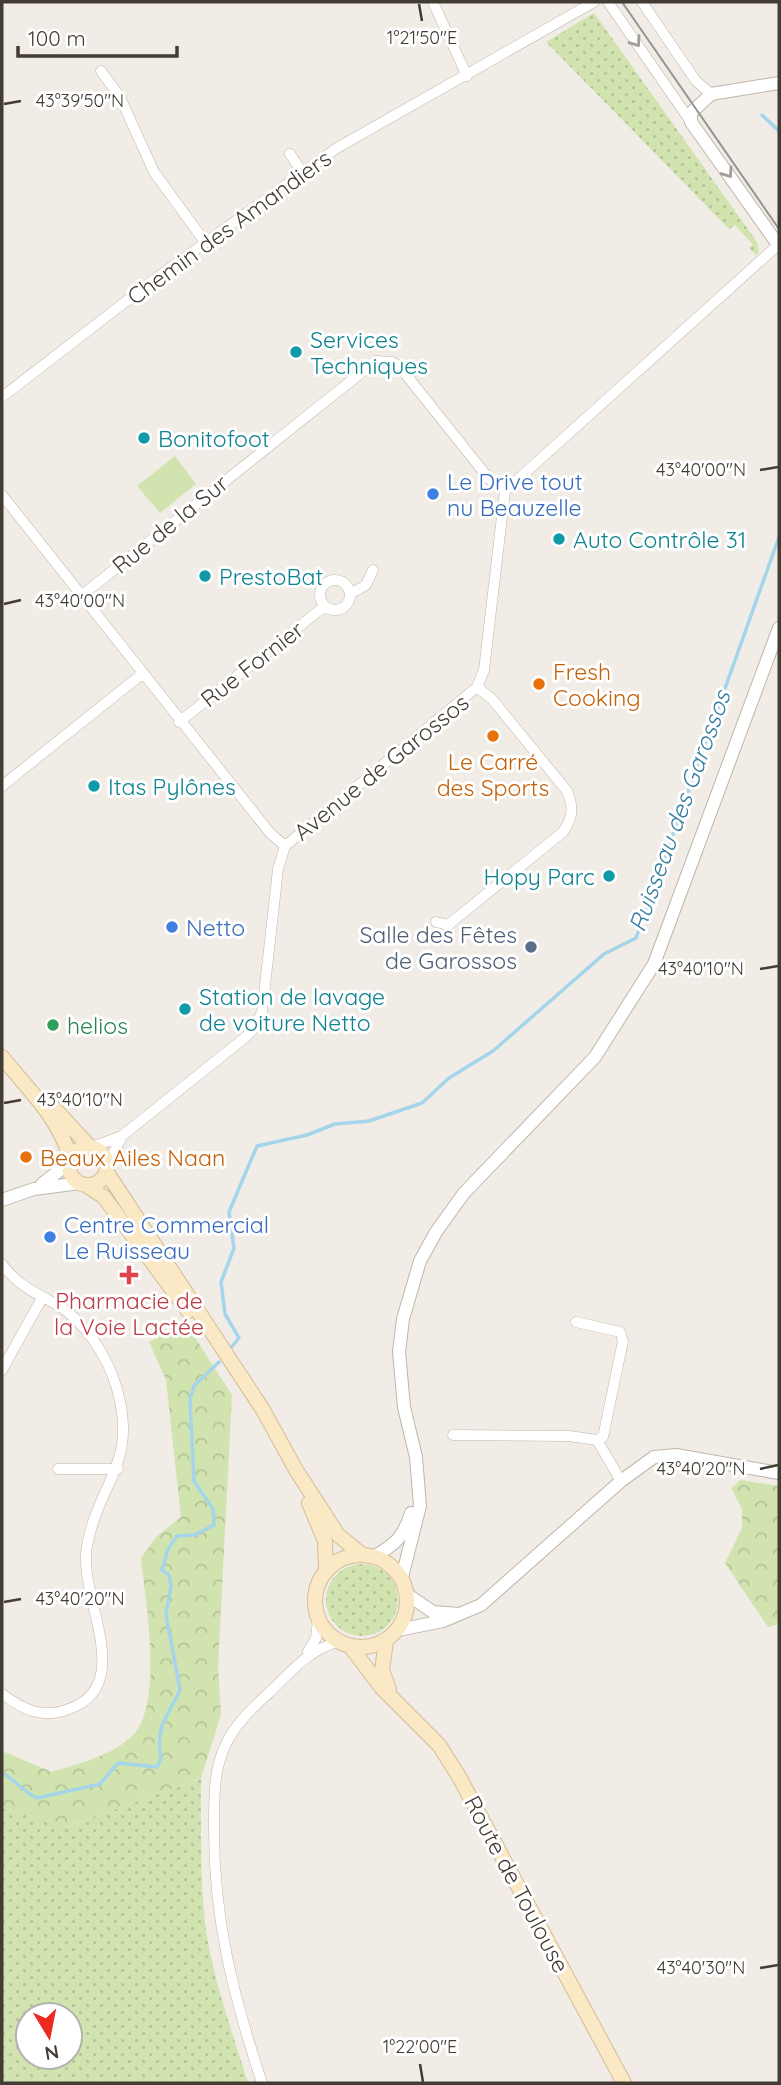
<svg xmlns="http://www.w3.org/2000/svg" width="781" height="2085" font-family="Quicksand,sans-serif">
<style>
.grass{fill:url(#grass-dots);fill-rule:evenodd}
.forest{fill:url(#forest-crowns)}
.pitch{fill:#d1e4b0}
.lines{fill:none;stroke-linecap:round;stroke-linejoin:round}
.stream{stroke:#a4d5eb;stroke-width:3.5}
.minor-casing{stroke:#bfb6ab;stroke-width:11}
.tertiary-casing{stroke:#bfb6ab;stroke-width:14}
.secondary-casing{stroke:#d2bd99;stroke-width:16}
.minor{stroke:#fff;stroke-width:10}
.tertiary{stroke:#fff;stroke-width:12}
.secondary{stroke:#fbe9c5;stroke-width:14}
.tram{stroke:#949494;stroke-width:2}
.oneway{stroke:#a19e9a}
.ticks{fill:none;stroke:#433c35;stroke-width:2.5}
.culture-dot{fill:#0f9aa8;stroke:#fff;stroke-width:2.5}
.shop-dot{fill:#3f7fe0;stroke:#fff;stroke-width:2.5}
.food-dot{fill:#e8710a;stroke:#fff;stroke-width:2.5}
.service-dot{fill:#5c6f8a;stroke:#fff;stroke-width:2.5}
.leisure-dot{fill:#2e9e5b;stroke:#fff;stroke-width:2.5}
.health-dot{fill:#e0444e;stroke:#fff;stroke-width:2.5}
.labels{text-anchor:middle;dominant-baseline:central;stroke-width:6;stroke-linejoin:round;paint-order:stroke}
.street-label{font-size:23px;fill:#433c35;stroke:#fff}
.culture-label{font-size:23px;fill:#0d838f;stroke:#fff;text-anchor:start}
.shop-label{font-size:23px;fill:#366cbe;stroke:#fff;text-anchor:start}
.food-label{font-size:23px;fill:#c56008;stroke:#fff;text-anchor:start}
.service-label{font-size:23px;fill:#4e5e75;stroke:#fff;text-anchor:end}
.leisure-label{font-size:23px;fill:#27864d;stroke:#fff;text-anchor:start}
.health-label{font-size:23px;fill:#be3a42;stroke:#fff}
.water-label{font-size:24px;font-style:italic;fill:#337da0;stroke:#fff}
.ticks-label{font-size:18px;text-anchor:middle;fill:#433c35;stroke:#fff;stroke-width:6;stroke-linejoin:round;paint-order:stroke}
</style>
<defs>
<pattern id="grass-dots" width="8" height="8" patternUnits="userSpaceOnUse" patternTransform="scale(1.75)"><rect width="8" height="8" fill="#d1e4b0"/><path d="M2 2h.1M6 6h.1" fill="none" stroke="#b5c498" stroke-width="1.8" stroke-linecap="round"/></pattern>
<pattern id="forest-crowns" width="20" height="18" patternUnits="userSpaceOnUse" patternTransform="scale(1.75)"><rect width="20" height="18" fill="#d1e4b0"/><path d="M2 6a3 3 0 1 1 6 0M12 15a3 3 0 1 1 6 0" fill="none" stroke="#b5c498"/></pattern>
</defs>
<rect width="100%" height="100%" fill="#f1ece5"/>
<path class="grass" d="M 594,13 L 757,242 L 759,252 L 756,255 L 749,248 L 753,245 L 735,225 L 729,229 L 546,42 Z
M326 1600a36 36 0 1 1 72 0a36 36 0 1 1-72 0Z
M 201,1778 C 201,1826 200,1874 205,1923 C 212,1977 232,2031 248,2083 L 2,2083 L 2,1808 L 67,1827 ZM 28,2015 L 70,2015 L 70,2057 L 28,2057 Z"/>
<path class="forest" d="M 185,1322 L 232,1395 L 218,1668 L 221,1715 L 201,1778 L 66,1827 L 2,1808 L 2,1751 L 52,1772 C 79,1763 109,1757 131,1737 C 165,1706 145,1600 141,1558 L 156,1537 L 181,1517 L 166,1380 L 149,1342 Z
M 741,1480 L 779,1486 L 779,1617 L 776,1625 L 768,1627 L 725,1563 L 742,1528 L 742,1509 L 731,1488 Z"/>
<path class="pitch" d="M 175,456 L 196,484 L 160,513 L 137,486 Z"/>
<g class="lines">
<path class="stream" d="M 762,115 L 779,131
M 229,1350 L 239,1338 L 225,1314 L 221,1282 L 234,1248 L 229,1212 L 257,1146 L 307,1135 L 335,1124 L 369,1121 L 422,1103 L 449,1078 L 493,1051 L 604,954 L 636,938 L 779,537
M 2,1773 C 16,1780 23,1792 37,1798 L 100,1784 L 118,1763 L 157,1767 L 161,1759 C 155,1725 167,1719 180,1690 L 166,1614 L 171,1586 L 169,1575 L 162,1570 L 168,1549 L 177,1536 L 195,1535 L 214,1525 L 213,1509 L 194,1481 L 190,1400 L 194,1386 L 219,1362"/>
<g class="minor-casing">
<path id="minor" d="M 433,2 L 467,76
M 608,2 L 691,122
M 642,2 L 696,81 L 711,94
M 101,71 L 120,97 L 154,172 L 205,242
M 290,154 L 302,172
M 2,397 L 155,279 L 337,148 L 594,2
M 2,495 L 270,833 L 285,846
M320 595a15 15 0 1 1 30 0a15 15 0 1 1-30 0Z
M 350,594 L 366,585 L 373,570
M 81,596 L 376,361 L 392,362 L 399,366 L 490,480 L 505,491
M 179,722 L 325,606
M 2,786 L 142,674
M 436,922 L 448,925 L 563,832 C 573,817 574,808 567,791 L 492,699 L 477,687
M 92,1147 L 122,1136
M 107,1165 L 123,1135 L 242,1040 L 252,1031 L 262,1012 L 278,869 L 285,846 L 477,687 L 484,670 L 505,491 L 778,245
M 2,1264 C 16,1284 35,1293 56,1304 C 85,1321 108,1357 117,1389 C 138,1464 99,1481 87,1546 C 77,1596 138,1684 69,1709 C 42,1719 24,1710 2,1694
M 576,1322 L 620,1332 L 623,1341 L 603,1437 L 597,1440
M 2,1370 L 42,1298
M 453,1435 L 569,1436 L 597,1440 L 621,1481
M 58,1469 L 118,1469
M 308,1652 L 316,1638 L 318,1620
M 262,2083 C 233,1995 213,1917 214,1823 C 214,1798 214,1767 226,1744 C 236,1722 256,1705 274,1688 C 293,1669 311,1649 338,1642"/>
</g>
<g class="tertiary-casing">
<path id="tertiary" d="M 779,83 L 711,94 L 691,113 L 691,122 L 779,246
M 42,1184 L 69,1163
M 2,1200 L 34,1189 L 80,1183
M 375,1556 C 396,1544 404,1536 411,1513
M 402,1577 L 420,1506 L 416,1457 L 404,1407 L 399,1352 L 403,1319 L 420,1261 L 436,1232 L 464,1193 L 595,1057 L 654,964 L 779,628
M 408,1595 L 433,1612 L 459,1614
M 398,1630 L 443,1621 L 481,1605 L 621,1481 L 654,1457 L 676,1455 L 779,1473"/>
</g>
<g class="secondary-casing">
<path id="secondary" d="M 2,1057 C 27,1088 60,1119 70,1158
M 51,1105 L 90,1147
M69 1166a19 19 0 1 1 38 0a19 19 0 1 1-38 0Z
M 106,1171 L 263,1410 L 296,1470 L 338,1535 L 361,1554
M 86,1185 L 104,1197 L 188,1311
M 309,1503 L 325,1541 L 326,1571
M315 1601a46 46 0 1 1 92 0a46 46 0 1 1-92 0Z
M 386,1641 L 382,1670 L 389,1689
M 350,1646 L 381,1687 L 439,1745 L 458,1775 L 624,2083"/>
</g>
<use href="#minor" class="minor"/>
<use href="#tertiary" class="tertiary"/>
<use href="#secondary" class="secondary"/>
<path class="tram" d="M 622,2 L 779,229"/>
</g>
<defs><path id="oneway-chevron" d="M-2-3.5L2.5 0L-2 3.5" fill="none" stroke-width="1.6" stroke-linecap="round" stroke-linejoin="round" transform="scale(1.75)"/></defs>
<g class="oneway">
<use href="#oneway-chevron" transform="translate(636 42) rotate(55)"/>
<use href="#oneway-chevron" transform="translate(728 173) rotate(55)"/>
</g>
<path class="ticks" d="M 419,4 L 422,21M 4,104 L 21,101M 760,470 L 778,467M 4,604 L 21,600M 760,969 L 778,966M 4,1103 L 21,1100M 760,1469 L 778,1465M 4,1602 L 21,1599M 760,1968 L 778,1965M 420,2064 L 423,2082"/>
<g class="culture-dot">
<circle cx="296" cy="352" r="7"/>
<circle cx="144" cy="438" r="7"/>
<circle cx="559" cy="539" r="7"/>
<circle cx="205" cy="576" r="7"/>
<circle cx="94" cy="786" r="7"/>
<circle cx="609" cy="876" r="7"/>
<circle cx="185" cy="1009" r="7"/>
</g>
<g class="shop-dot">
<circle cx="433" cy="494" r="7"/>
<circle cx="172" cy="927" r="7"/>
<circle cx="50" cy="1237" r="7"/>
</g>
<g class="food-dot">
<circle cx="539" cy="684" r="7"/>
<circle cx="493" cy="736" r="7"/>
<circle cx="26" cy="1157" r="7"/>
</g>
<circle class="service-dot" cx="531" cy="947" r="7"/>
<circle class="leisure-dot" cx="53" cy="1025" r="7"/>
<path class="health-dot" d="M125.5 1264.5h7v7h7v7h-7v7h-7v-7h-7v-7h7z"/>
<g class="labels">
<g class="street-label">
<text transform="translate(229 227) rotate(-36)">Chemin des Amandiers</text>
<text transform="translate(170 524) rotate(-39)">Rue de la Sur</text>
<text transform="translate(252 664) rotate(-38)">Rue Fornier</text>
<text transform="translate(381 767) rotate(-39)">Avenue de Garossos</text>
<text transform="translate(517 1884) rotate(62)">Route de Toulouse</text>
</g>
<g class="culture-label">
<text x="310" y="339">Services<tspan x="310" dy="26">Techniques</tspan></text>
<text x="158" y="438">Bonitofoot</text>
<text x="573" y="539">Auto Contrôle 31</text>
<text x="219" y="576">PrestoBat</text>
<text x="108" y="786">Itas Pylônes</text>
<text x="595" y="876" text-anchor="end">Hopy Parc</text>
<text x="199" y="996">Station de lavage<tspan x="199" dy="26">de voiture Netto</tspan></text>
</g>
<g class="shop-label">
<text x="447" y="481">Le Drive tout<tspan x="447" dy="26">nu Beauzelle</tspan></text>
<text x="186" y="927">Netto</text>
<text x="64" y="1224">Centre Commercial<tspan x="64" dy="26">Le Ruisseau</tspan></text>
</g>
<g class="food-label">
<text x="553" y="671">Fresh<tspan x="553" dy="26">Cooking</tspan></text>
<text x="493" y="761" text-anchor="middle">Le Carré<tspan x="493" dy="26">des Sports</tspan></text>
<text x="40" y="1157">Beaux Ailes Naan</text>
</g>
<g class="service-label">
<text x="517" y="934">Salle des Fêtes<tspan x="517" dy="26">de Garossos</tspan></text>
</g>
<g class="leisure-label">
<text x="67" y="1025">helios</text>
</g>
<g class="health-label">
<text x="129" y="1300">Pharmacie de<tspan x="129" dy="26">la Voie Lactée</tspan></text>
</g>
<g class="water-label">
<text transform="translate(679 811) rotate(-70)">Ruisseau des Garossos</text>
</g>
</g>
<g class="ticks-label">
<text x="422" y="44">1°21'50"E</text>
<text x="80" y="107">43°39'50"N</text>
<text x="701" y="476">43°40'00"N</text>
<text x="80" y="607">43°40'00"N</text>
<text x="701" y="975">43°40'10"N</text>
<text x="80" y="1106">43°40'10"N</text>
<text x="701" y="1475">43°40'20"N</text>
<text x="80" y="1605">43°40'20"N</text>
<text x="701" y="1974">43°40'30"N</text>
<text x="420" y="2053">1°22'00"E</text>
</g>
<rect width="781" height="2085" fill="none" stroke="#433c35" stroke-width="7"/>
<g transform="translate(49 2036) rotate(170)"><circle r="33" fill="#ffffff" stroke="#b4b1ae" stroke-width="2"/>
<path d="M0-5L12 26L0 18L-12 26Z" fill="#ed2a20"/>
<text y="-10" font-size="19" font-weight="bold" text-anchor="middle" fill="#433c35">N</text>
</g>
<path d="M18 46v10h159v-10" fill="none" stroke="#433c35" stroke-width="3.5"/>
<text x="28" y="46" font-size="21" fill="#433c35" stroke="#ffffff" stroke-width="5" paint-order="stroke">100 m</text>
</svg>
